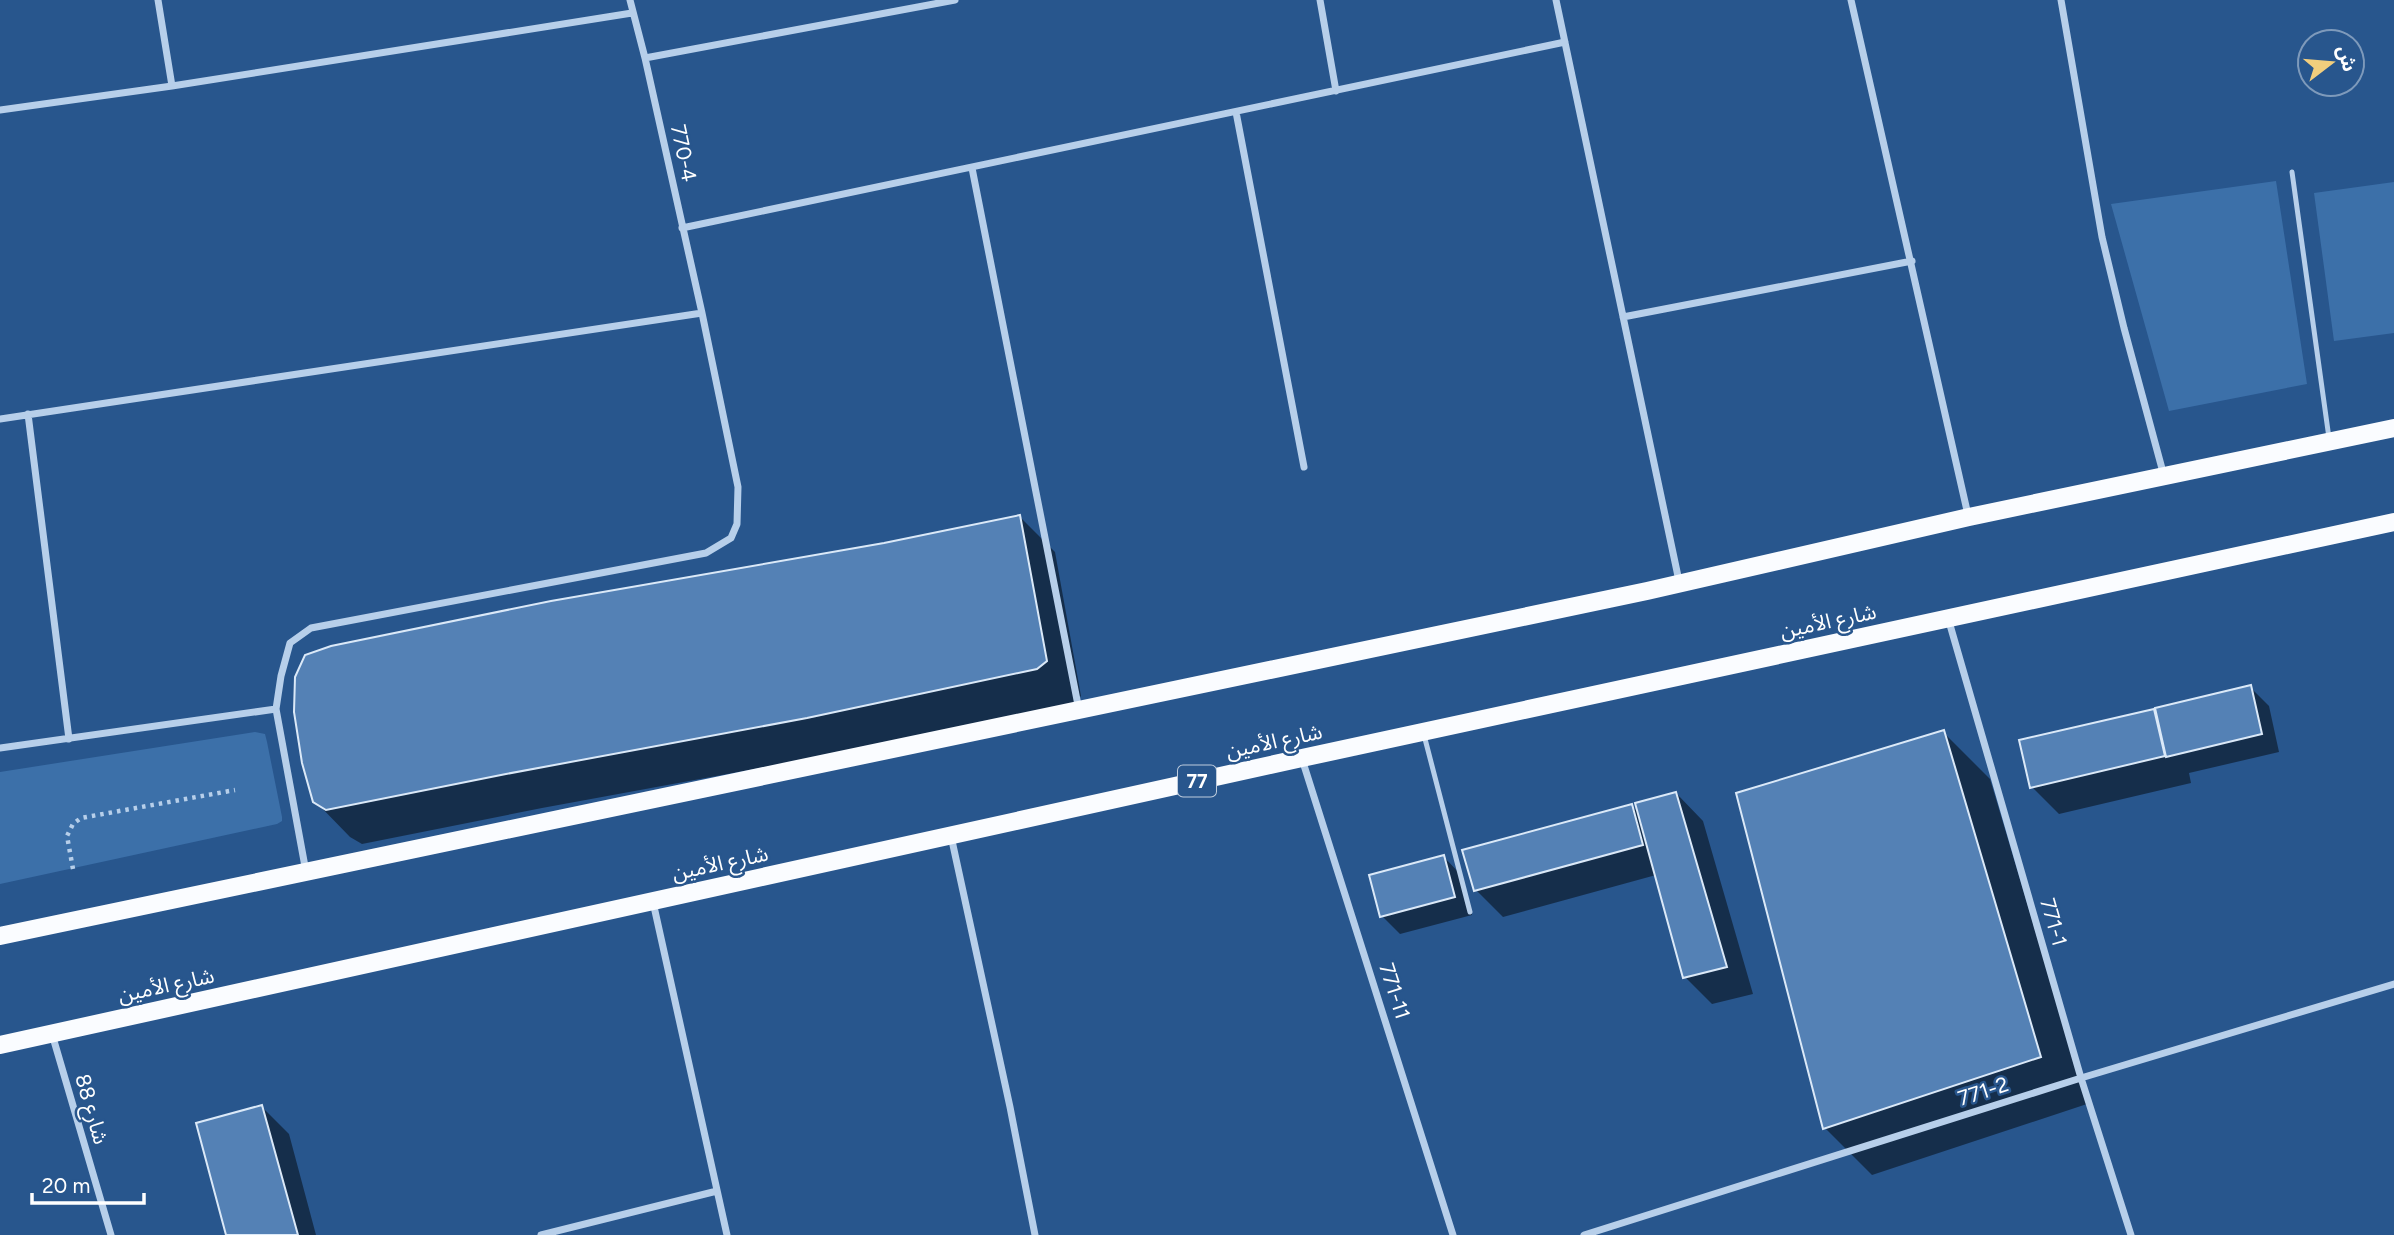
<svg xmlns="http://www.w3.org/2000/svg" width="2394" height="1235" font-family="Figtree,'Noto Sans Arabic',sans-serif">
<style>
.green{fill:#3c70a9}
.shadow{fill:#0007}
.building{fill:#5481b5;stroke:#dbe9f8;stroke-width:2}
.lines{fill:none;stroke-linecap:round;stroke-linejoin:round}
.path{stroke:#b7cfea;stroke-width:4.5;stroke-dasharray:3.5 5;stroke-linecap:butt}
.service{stroke:#b7cfea;stroke-width:5}
.minor{stroke:#b7cfea;stroke-width:7}
.primary{stroke:#fafcff;stroke-width:18}
.labels{text-anchor:middle;dominant-baseline:central;stroke-width:5;stroke-linejoin:round;paint-order:stroke}
.shield{fill:#28568d;stroke:#beccdd;stroke-width:2}
.shield-label{font-size:19px;font-weight:bold;fill:#fff}
.street-label{font-size:21px;fill:#fff;stroke:#28568d}
</style>
<rect width="100%" height="100%" fill="#28568d"/>
<path class="green" d="M 2276,181 L 2307,384 L 2169,411 L 2111,204 Z
M 2394,182 L 2394,333 L 2334,341 L 2314,193 Z
M 255,732 L 265,734 L 267,742 L 282,817 L 282,821 L 277,824 L 0,884 L 0,772 Z"/>
<path class="shadow" d="M 1020,517 L 1055,552 L 1081,696 L 1073,703 L 842,753 L 542,808 L 362,844 L 350,837 L 315,801 L 884,544 Z
M 2250,687 L 2269,706 L 2279,752 L 2189,773 L 2191,783 L 2059,814 L 2032,787 L 2154,710 L 2158,715 Z
M 1943,732 L 1990,779 L 2087,1104 L 1872,1175 L 1825,1128 Z
M 1676,793 L 1703,821 L 1753,994 L 1712,1004 L 1685,977 L 1656,875 L 1503,917 L 1476,890 L 1632,806 L 1639,813 Z
M 1444,857 L 1462,876 L 1472,915 L 1400,934 L 1382,916 Z
M 262,1107 L 289,1134 L 316,1235 L 228,1235 Z"/>
<path class="building" d="M 1020,515 L 1047,661 L 1037,669 L 807,718 L 506,774 L 326,810 L 313,802 L 302,763 L 294,712 L 295,677 L 305,655 L 331,646 L 551,601 L 884,543 Z
M 2251,685 L 2262,734 L 2166,757 L 2155,708 Z
M 2154,709 L 2165,756 L 2030,788 L 2019,740 Z
M 1944,730 L 2041,1057 L 1823,1129 L 1736,793 Z
M 1676,792 L 1727,967 L 1683,978 L 1635,803 Z
M 1632,804 L 1643,845 L 1474,891 L 1462,850 Z
M 1444,855 L 1455,897 L 1380,917 L 1369,875 Z
M 262,1105 L 298,1235 L 226,1235 L 196,1123 Z"/>
<g class="lines">
<path class="path" d="M 73,869 L 67,836 L 73,824 L 81,818 L 235,790"/>
<path class="service" d="M 2292,172 L 2329,438
M 1424,735 L 1470,912"/>
<path class="minor" d="M 158,0 L 172,86
M 1320,0 L 1336,91
M 1556,0 L 1679,581
M 1851,0 L 1968,515
M 2061,0 L 2102,237 L 2124,328 L 2164,476
M 645,58 L 955,0
M 0,110 L 172,86 L 632,13
M 1236,112 L 1304,467
M 972,168 L 1079,710
M 682,228 L 1565,42
M 1623,317 L 1912,261
M 28,414 L 69,739
M 0,419 L 702,313
M 1948,618 L 2081,1078 L 2131,1235
M 0,748 L 276,709
M 1302,759 L 1453,1235
M 951,836 L 1010,1107 L 1035,1235
M 306,872 L 276,709 L 281,676 L 290,643 L 311,628 L 706,553 L 731,538 L 737,524 L 738,487 L 702,313 L 645,58 L 630,0
M 653,902 L 727,1235
M 52,1034 L 111,1235
M 541,1235 L 717,1191
M 1584,1235 L 2081,1078 L 2394,984"/>
<path class="primary" d="M 0,936 L 1647,591 L 1969,517 L 2394,428
M 0,1045 L 1302,758 L 2394,522"/>
</g>
<g class="labels">
<rect class="shield" x="1178" y="765.5" width="38" height="31" rx="5"/>
<g class="shield-label">
<text x="1197" y="781">77</text>
</g>
<g class="street-label">
<text transform="translate(684 153) rotate(78)">770-4</text>
<text transform="translate(1828 621) rotate(-12)">شارع الأمين</text>
<text transform="translate(1274 741) rotate(-12)">شارع الأمين</text>
<text transform="translate(720 863) rotate(-12)">شارع الأمين</text>
<text transform="translate(2054 922) rotate(74)">771-1</text>
<text transform="translate(166 985) rotate(-12)">شارع الأمين</text>
<text transform="translate(1395 991) rotate(72)">771-11</text>
<text transform="translate(1983 1091) rotate(-18)">771-2</text>
<text transform="translate(92 1109) rotate(74)">شارع 88</text>
</g>
</g>
<g transform="translate(2331 63) rotate(74)"><circle r="33" fill="#28568d" stroke="#7e9abb" stroke-width="2"/>
<path d="M0-5L12 26L0 18L-12 26Z" fill="#f2ce7d"/>
<text y="-10" font-size="19" font-weight="bold" text-anchor="middle" fill="#ffffff">ش</text>
</g>
<path d="M32 1193v10h112v-10" fill="none" stroke="#ffffff" stroke-width="3.5"/>
<text x="42" y="1193" font-size="21" fill="#ffffff" stroke="#28568d" stroke-width="5" paint-order="stroke">20 m</text>
</svg>
